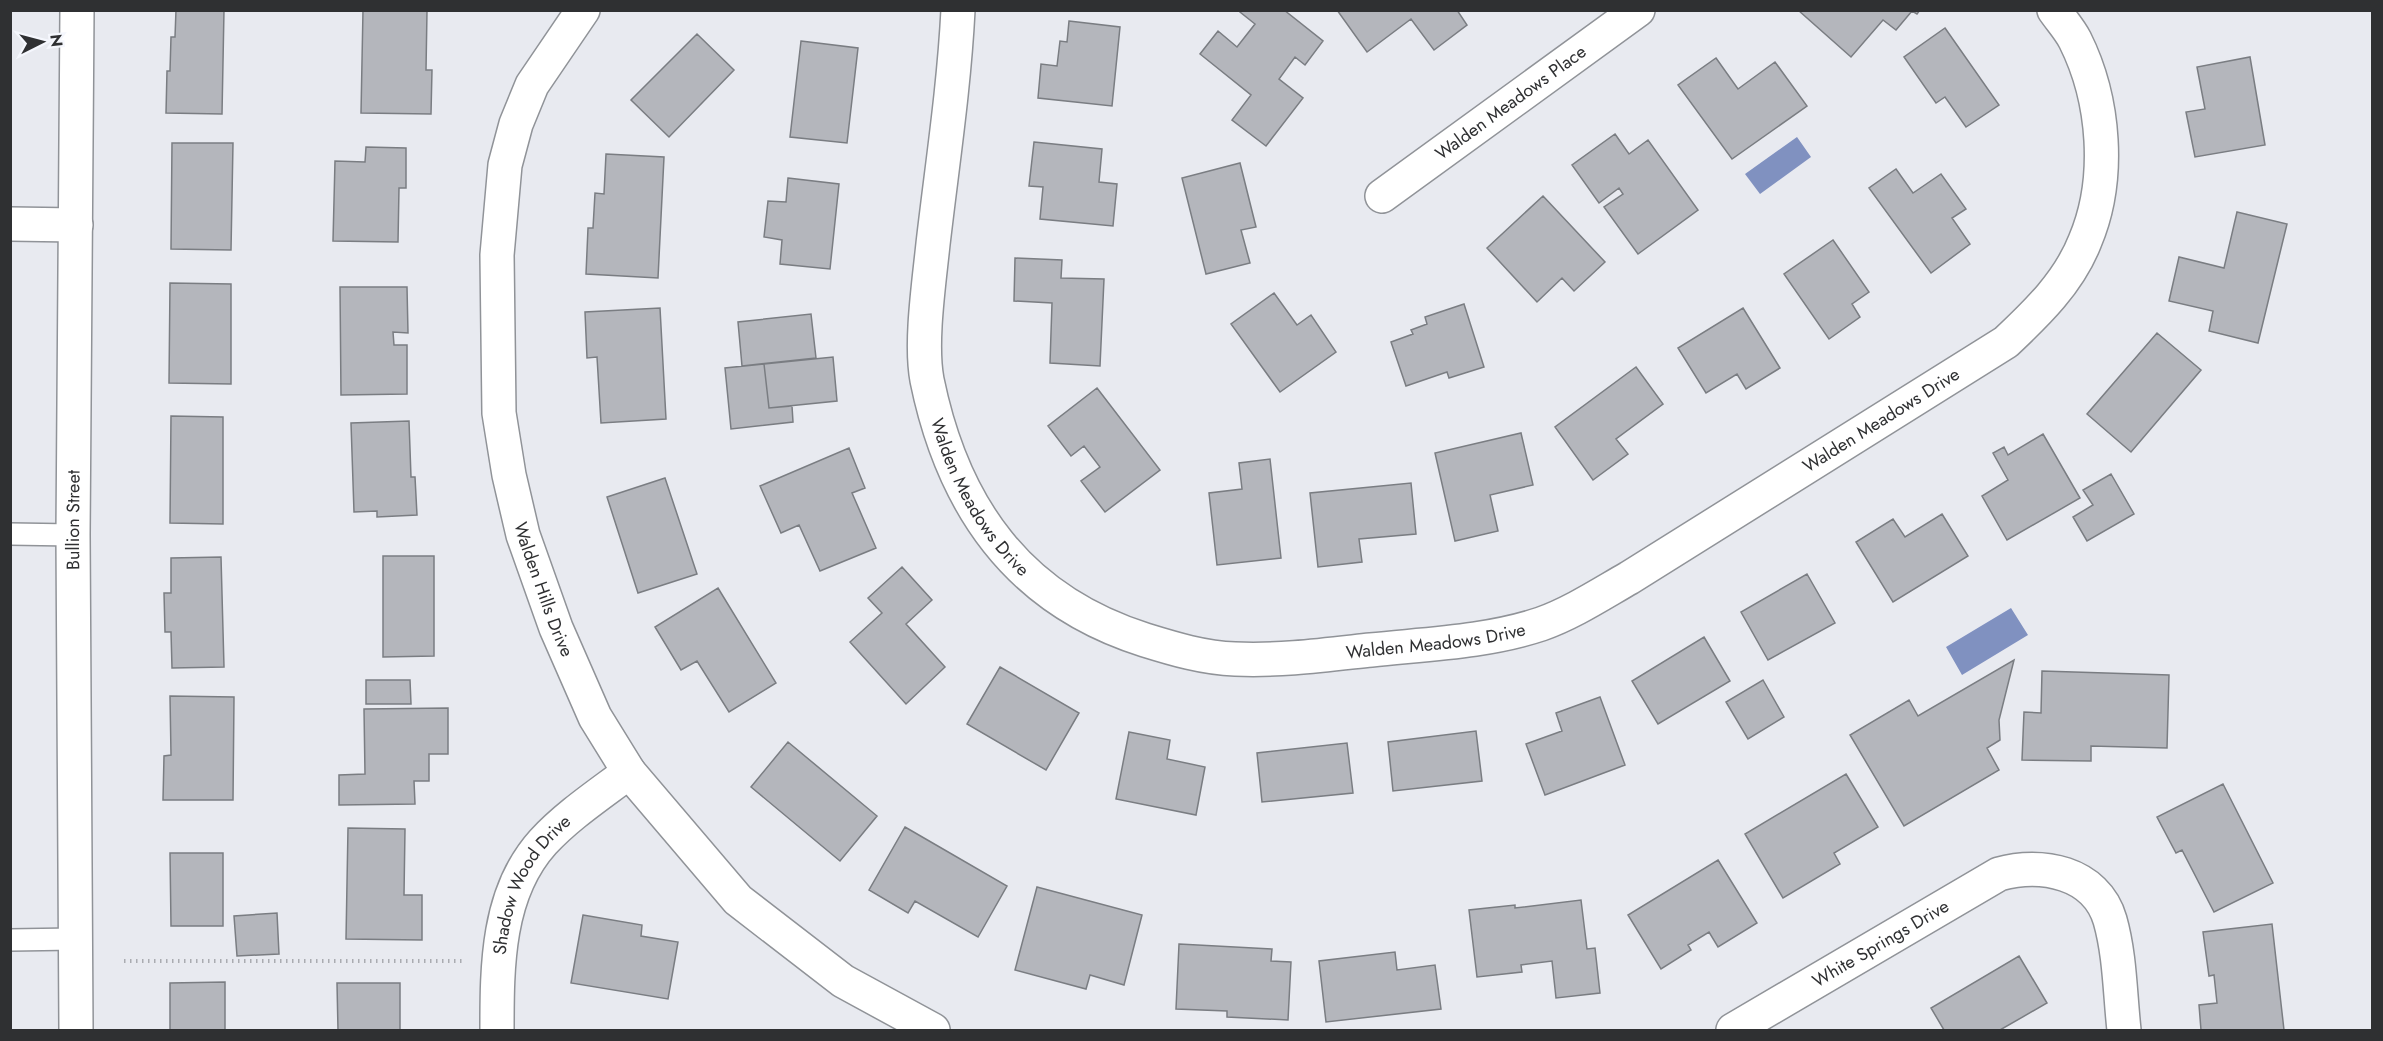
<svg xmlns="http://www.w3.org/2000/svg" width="2383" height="1041" font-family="Jost,sans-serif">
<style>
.water{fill:#8091c0}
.building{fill:#b4b6bc;stroke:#7a7d82;stroke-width:1.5}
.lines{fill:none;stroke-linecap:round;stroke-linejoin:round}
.lane-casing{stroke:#909398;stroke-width:24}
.street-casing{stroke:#909398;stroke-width:36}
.secondary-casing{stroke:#909398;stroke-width:36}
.path{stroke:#aaacb1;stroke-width:4;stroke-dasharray:1.5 4.5;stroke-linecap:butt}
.lane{stroke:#fff;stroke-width:21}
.street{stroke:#fff;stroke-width:33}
.secondary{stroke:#fff;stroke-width:33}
.labels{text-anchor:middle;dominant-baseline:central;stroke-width:4.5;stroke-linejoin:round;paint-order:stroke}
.street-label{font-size:18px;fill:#2f3032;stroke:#f5f7fd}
</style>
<rect width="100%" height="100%" fill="#e8eaf0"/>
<path class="water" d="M 1797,137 L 1811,157 L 1760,194 L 1745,174 Z
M 2011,608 L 2028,635 L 1962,675 L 1946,647 Z"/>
<path class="building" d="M 176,10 L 224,10 L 222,114 L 166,113 L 167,71 L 170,71 L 171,37 L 175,37 Z
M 363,10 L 427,11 L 426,70 L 432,70 L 431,114 L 361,113 Z
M 1241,10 L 1284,10 L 1323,41 L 1305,65 L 1295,57 L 1279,79 L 1303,98 L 1266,146 L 1232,120 L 1251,95 L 1200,54 L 1218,31 L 1237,47 L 1255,24 L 1240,12 Z
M 1337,10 L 1457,10 L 1467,25 L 1434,50 L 1411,19 L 1367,52 Z
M 1798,10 L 1920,10 L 1917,14 L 1912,11 L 1896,30 L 1883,20 L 1851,57 Z
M 1069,21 L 1120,27 L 1112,106 L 1038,98 L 1041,64 L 1057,66 L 1060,41 L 1067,42 Z
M 1945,28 L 1999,105 L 1966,127 L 1945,97 L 1936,103 L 1904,57 Z
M 697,34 L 734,70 L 669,137 L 631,100 Z
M 801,41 L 858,48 L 847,143 L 790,137 Z
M 2250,57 L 2265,145 L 2195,157 L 2186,112 L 2205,109 L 2197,67 Z
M 1716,58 L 1738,89 L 1775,62 L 1807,106 L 1732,159 L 1678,85 Z
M 1615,134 L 1629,154 L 1648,140 L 1698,210 L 1638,254 L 1604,207 L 1623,194 L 1619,188 L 1599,203 L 1572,165 Z
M 1034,142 L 1102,149 L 1099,182 L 1117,184 L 1113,226 L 1040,219 L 1043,187 L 1029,186 Z
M 172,143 L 233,143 L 231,250 L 171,249 Z
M 366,147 L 406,148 L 406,188 L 399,188 L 398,242 L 333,241 L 335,161 L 365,162 Z
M 606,154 L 664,157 L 658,278 L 586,274 L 588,228 L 593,228 L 595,193 L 604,194 Z
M 1240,163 L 1256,227 L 1241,230 L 1250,263 L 1206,274 L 1182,178 Z
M 1896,169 L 1913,193 L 1941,174 L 1966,209 L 1952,218 L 1970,244 L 1931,273 L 1869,188 Z
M 788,178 L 839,184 L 830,269 L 780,264 L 782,240 L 764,237 L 768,201 L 786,202 Z
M 1543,196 L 1605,262 L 1574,291 L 1562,278 L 1537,302 L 1487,248 Z
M 2237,212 L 2287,224 L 2258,343 L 2209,331 L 2213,311 L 2169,301 L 2179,257 L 2224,268 Z
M 1833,240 L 1869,292 L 1852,304 L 1860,317 L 1829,339 L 1784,274 Z
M 1015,258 L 1062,260 L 1061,278 L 1104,279 L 1100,366 L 1050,363 L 1052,303 L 1014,301 Z
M 170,283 L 231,284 L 231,384 L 169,383 Z
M 340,287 L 407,287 L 408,333 L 393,332 L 394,345 L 407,345 L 407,394 L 341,395 Z
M 1274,293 L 1297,325 L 1311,315 L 1336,352 L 1280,392 L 1231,324 Z
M 1464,304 L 1484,367 L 1449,378 L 1447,372 L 1406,386 L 1391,342 L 1413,334 L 1411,330 L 1427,324 L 1425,317 Z
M 660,308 L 666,419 L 601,423 L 597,357 L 587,358 L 585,312 Z
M 1743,308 L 1780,368 L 1746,389 L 1737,374 L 1706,393 L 1678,348 Z
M 811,314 L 816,358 L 742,366 L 738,322 Z
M 2157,333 L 2201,370 L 2131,452 L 2087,414 Z
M 833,357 L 837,401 L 769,408 L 764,364 Z
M 764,364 L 769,408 L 792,406 L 793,422 L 731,429 L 725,368 Z
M 1636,367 L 1663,404 L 1616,439 L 1628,454 L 1593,480 L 1555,427 Z
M 1097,388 L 1160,470 L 1105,512 L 1081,481 L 1100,467 L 1084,446 L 1071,456 L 1048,426 Z
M 171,416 L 223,417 L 223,524 L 170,523 Z
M 409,421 L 411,477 L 415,477 L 417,515 L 377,517 L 377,511 L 354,512 L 351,423 Z
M 1521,433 L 1533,485 L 1490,495 L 1498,531 L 1455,541 L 1435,453 Z
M 2043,434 L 2080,498 L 2007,540 L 1982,496 L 2008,480 L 1993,453 L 2004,447 L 2008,455 Z
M 849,448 L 865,488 L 852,493 L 876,548 L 820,571 L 799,525 L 781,533 L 760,486 Z
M 1270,459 L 1281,558 L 1217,565 L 1209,493 L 1242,489 L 1239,463 Z
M 2111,474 L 2134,514 L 2087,541 L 2073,517 L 2093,505 L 2083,490 Z
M 665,478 L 697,574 L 638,593 L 607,497 Z
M 1411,483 L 1416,534 L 1359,539 L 1362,562 L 1318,567 L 1310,493 Z
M 1942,514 L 1968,556 L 1893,602 L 1856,542 L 1893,519 L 1905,537 Z
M 383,556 L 434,556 L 434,656 L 383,657 Z
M 221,557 L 224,667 L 172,668 L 171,632 L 165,632 L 164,593 L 171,593 L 171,558 Z
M 902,567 L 932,600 L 906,624 L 945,667 L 906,704 L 850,642 L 882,613 L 868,598 Z
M 1807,574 L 1835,623 L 1768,660 L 1741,612 Z
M 718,588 L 776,683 L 729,712 L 697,661 L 681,670 L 655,627 Z
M 1704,637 L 1730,681 L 1658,724 L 1632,681 Z
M 2014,660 L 1999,720 L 2000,740 L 1987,748 L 1999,770 L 1904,826 L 1850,735 L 1909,700 L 1918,716 Z
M 1000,667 L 1079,713 L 1046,770 L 967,724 Z
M 2042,671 L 2169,675 L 2167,748 L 2091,746 L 2091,761 L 2022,760 L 2024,712 L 2041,713 Z
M 366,680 L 410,680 L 411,704 L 366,704 Z
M 1763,680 L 1784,717 L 1748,739 L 1726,702 Z
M 170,696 L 234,697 L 233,800 L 163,800 L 164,756 L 171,755 Z
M 1600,697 L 1625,765 L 1545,795 L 1526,744 L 1562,731 L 1556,713 Z
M 448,708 L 448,754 L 429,754 L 429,781 L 414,781 L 415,804 L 339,805 L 339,775 L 365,774 L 364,709 Z
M 1476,731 L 1482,781 L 1393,791 L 1388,742 Z
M 1129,732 L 1170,740 L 1167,759 L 1205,767 L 1196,815 L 1116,799 Z
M 788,742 L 877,816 L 840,861 L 751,787 Z
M 1347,743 L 1353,793 L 1262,802 L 1257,753 Z
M 1846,774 L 1878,827 L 1834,853 L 1840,864 L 1783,898 L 1745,834 Z
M 2223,784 L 2273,883 L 2214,912 L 2182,850 L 2176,853 L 2157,817 Z
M 905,827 L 1007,886 L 978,937 L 915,901 L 908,913 L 869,890 Z
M 348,828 L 405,829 L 404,895 L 422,895 L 422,940 L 346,939 Z
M 170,853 L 223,853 L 223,926 L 171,926 Z
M 1718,860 L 1757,923 L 1718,947 L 1709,932 L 1688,945 L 1691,950 L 1661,969 L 1628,915 Z
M 1037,887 L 1142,915 L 1124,985 L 1090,975 L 1086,989 L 1015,970 Z
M 1581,900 L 1587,949 L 1595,948 L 1600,993 L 1556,998 L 1552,961 L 1521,965 L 1522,972 L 1477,977 L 1469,910 L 1515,905 L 1515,908 Z
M 277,913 L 279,954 L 237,956 L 234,916 Z
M 583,915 L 642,925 L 641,936 L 678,942 L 668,999 L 571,983 Z
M 2272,924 L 2284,1030 L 2201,1030 L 2199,1005 L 2217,1003 L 2214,975 L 2209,976 L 2203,932 Z
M 1179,944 L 1272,949 L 1271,961 L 1291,962 L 1288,1020 L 1227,1017 L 1227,1011 L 1176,1009 Z
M 1395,952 L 1397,970 L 1435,965 L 1441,1009 L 1326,1022 L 1319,961 Z
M 2019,956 L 2047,1003 L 2000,1030 L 1944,1030 L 1931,1008 Z
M 225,982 L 225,1030 L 170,1030 L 170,983 Z
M 337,983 L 400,983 L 400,1030 L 338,1030 Z"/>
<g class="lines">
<g class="lane-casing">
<path id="lane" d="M 10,534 L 73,535
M 10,940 L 75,939"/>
</g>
<g class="street-casing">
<g id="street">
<path id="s1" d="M 583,10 L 532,85 L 516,124 L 505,165 L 497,255 L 499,413 L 509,475 L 523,535 L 556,628 L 595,717 L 629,772 L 738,900 L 843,981 L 933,1030"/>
<path id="s2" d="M 958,10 C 954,89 942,166 933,244 C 929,283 920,343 927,380 C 953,507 1018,600 1145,640 C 1174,649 1204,658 1235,659 C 1281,661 1325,655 1371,650 C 1427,644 1487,642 1541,624 C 1572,613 1601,594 1629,578 L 2006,342 C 2037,313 2069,282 2085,241 C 2111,180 2105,100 2075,40 C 2070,30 2061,20 2054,10"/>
<path id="s3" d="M 1382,196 L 1638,10"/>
<path d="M 10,224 L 76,225"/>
<path id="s4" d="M 497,1030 C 497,966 497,893 543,842 C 568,815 600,794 629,772"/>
<path id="s5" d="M 1733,1030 L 1999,874 C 2041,862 2096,872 2110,920 C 2120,955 2120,994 2124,1030"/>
</g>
</g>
<g class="secondary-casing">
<g id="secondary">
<path id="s6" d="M 76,1030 L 73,535 L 77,10"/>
</g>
</g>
<path class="path" d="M 124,961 L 462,961"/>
<use href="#lane" class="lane"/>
<use href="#street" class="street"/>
<use href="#secondary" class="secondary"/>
</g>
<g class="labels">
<g class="street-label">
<text stroke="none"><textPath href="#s3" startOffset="159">Walden Meadows Place</textPath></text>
<text stroke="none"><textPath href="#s2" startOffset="1528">Walden Meadows Drive</textPath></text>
<text stroke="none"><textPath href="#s2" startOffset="502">Walden Meadows Drive</textPath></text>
<text stroke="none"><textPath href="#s6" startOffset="510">Bullion Street</textPath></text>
<text stroke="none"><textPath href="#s1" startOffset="606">Walden Hills Drive</textPath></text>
<text stroke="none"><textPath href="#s2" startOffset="1024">Walden Meadows Drive</textPath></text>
<text stroke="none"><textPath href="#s4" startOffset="154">Shadow Wood Drive</textPath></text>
<text stroke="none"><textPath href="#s5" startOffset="171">White Springs Drive</textPath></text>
</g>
</g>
<rect width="2383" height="1041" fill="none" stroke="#2f3032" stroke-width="24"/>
<g transform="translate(42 42) rotate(84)" stroke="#f5f7fd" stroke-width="4.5" paint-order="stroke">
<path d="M0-4.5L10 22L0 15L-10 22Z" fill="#2f3032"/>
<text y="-9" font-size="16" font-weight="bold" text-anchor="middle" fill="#2f3032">N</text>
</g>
</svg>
